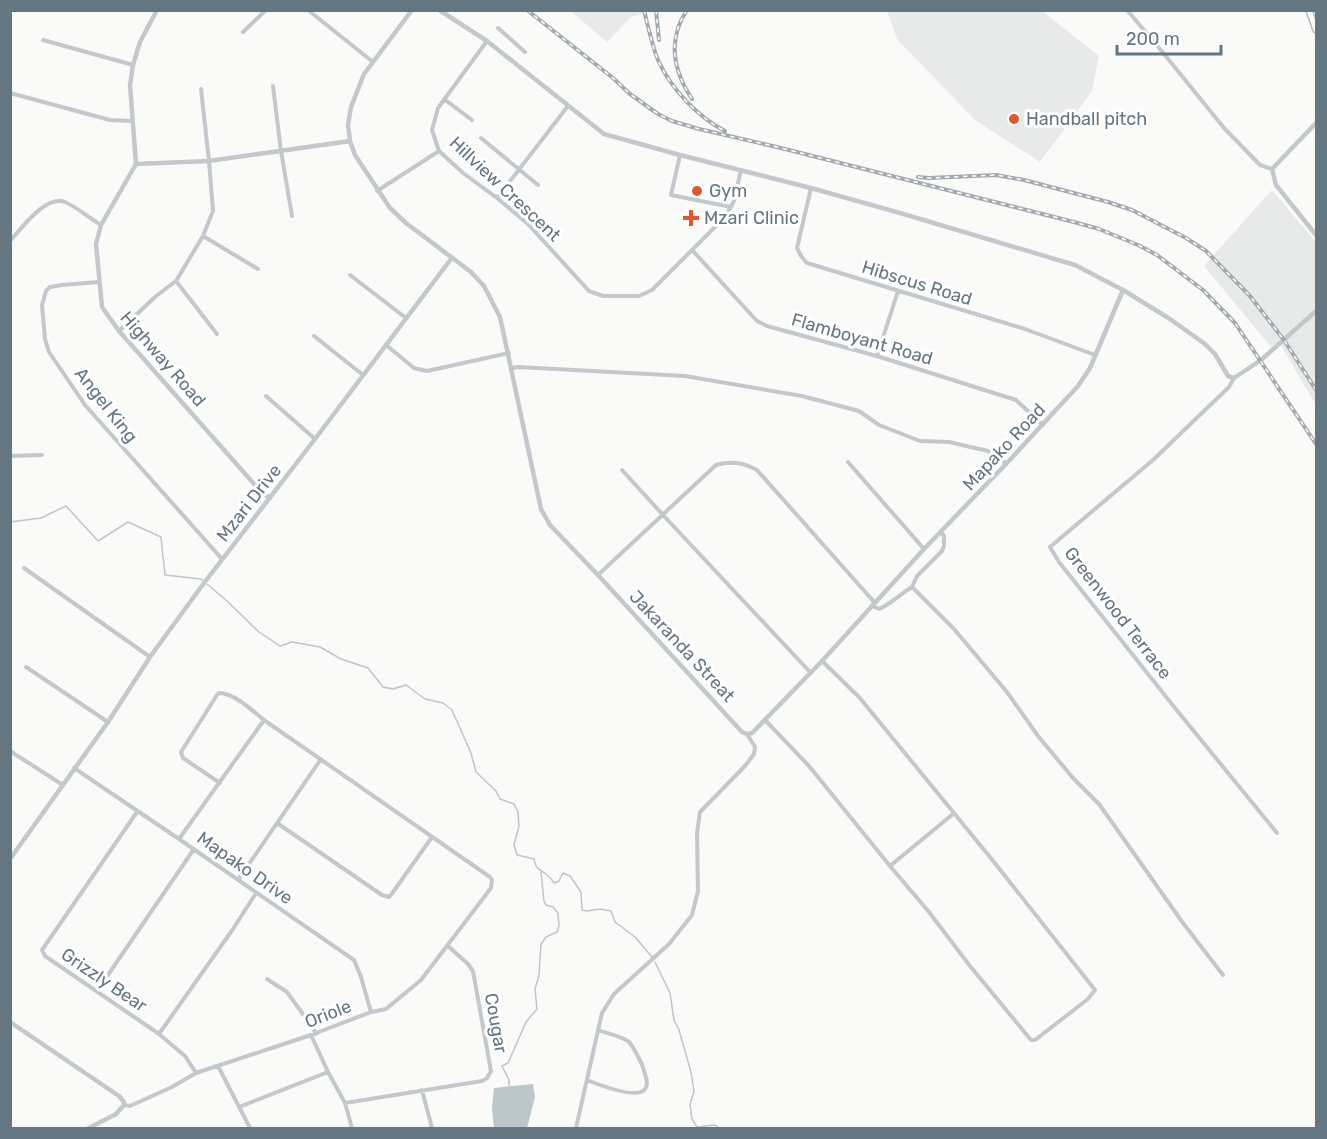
<svg xmlns="http://www.w3.org/2000/svg" width="1327" height="1139" font-family="Rubik,sans-serif">
<style>
.built{fill:#e8e9e9}
.water{fill:#bbc7cb}
.lines{fill:none;stroke-linecap:round;stroke-linejoin:round}
.stream{stroke:#bbc7cb;stroke-width:1.5}
.primary-casing{stroke:#b5babe;stroke-width:8}
.minor{stroke:#c3c8cc;stroke-width:4}
.tertiary{stroke:#c3c8cc;stroke-width:4.5}
.primary{stroke:#fff;stroke-width:5}
.rail-casing{stroke:#a2aab0;stroke-width:4}
.rail{stroke:#fff;stroke-width:1.5;stroke-dasharray:4.5;stroke-linecap:butt}
.poi-dot{fill:#e4572e;stroke:#fff;stroke-width:2}
.labels{text-anchor:middle;dominant-baseline:central;stroke-width:6;stroke-linejoin:round;paint-order:stroke}
.poi-label{font-size:18px;fill:#657683;stroke:#fff;text-anchor:start}
.street-label{font-size:18px;fill:#657683;stroke:#fff}
</style>
<rect width="100%" height="100%" fill="#fafaf8"/>
<path class="built" d="M 962,10 L 964,12 L 965,10 L 1042,11 L 1099,56 L 1092,91 L 1040,162 L 975,120 L 897,39 L 887,11 Z
M 571,11 L 644,11 L 643,14 L 631,17 L 607,42 Z
M 1272,190 L 1316,242 L 1316,405 L 1279,342 L 1271,347 L 1204,266 Z"/>
<path class="water" d="M 533,1084 L 535,1097 L 527,1128 L 494,1128 L 492,1108 L 494,1088 Z"/>
<g class="lines">
<path class="stream" d="M 10,522 L 41,518 L 66,506 L 98,541 L 128,522 L 161,537 L 165,575 L 201,579 L 204,581
M 207,584 L 227,601 L 259,632 L 280,646 L 292,642 L 320,647 L 341,659 L 368,668 L 383,687 L 393,689 L 406,685 L 425,699 L 443,703 L 452,710 L 471,753 L 476,772 L 496,791 L 500,799 L 514,804 L 518,812 L 519,826 L 514,845 L 517,855 L 534,859 C 536,871 541,869 548,876 C 551,878 552,880 554,883 L 559,881 L 563,873 L 570,876 L 581,892 L 582,910 L 587,911 L 600,909 L 611,911 L 615,922 L 635,937 L 652,957
M 655,962 L 670,993 L 674,1020 L 679,1030 L 691,1072 L 694,1091 L 690,1105 L 692,1119 L 697,1127 L 715,1125 L 719,1128
M 509,1086 L 509,1080 L 502,1066 L 508,1063 L 526,1022 L 537,1009 L 535,989 L 539,975 L 541,944 L 546,937 L 557,932 L 559,926 L 558,913 L 553,907 L 546,905 L 544,901 L 541,872"/>
<g class="primary-casing">
<path id="primary" d="M 1309,10 L 1316,30"/>
</g>
<path class="minor" d="M 308,10 L 373,62
M 1127,10 L 1160,49 L 1224,128 L 1260,165 L 1272,169
M 498,28 L 525,52
M 243,32 L 266,10
M 43,40 L 133,65
M 487,41 L 438,108 L 432,130 L 439,151 L 463,173 L 497,198 L 528,224 L 589,291 L 603,296 L 639,296 L 652,290 L 725,217 L 734,201 L 741,170
M 273,86 L 281,151 L 292,216
M 10,93 L 110,120 L 132,121
M 444,99 L 472,120
M 481,138 L 538,185
M 680,155 L 671,195 L 731,207
M 811,188 L 797,248 L 801,256 L 807,263 L 1025,329 L 1095,355
M 377,191 L 439,151
M 497,198 L 568,106
M 203,236 L 258,269
M 10,241 C 22,228 45,195 65,202 C 75,206 91,219 101,225
M 692,250 L 757,321 L 767,326 L 877,356 L 1016,400 L 1043,425
M 350,275 L 406,318
M 176,281 L 217,334
M 99,282 L 62,285 L 50,287 L 46,291 L 42,305 L 45,339 L 49,352 L 85,405 L 222,559
M 119,331 L 155,297 L 176,281 L 203,236 L 213,211 L 209,161 L 201,89
M 314,336 L 363,375
M 386,345 L 414,368 L 427,371 L 509,353
M 877,356 L 898,291
M 512,368 L 518,367 L 685,376 L 802,396 L 859,411 L 879,425 L 920,441 L 949,442 L 988,451 L 1000,458 L 1006,464
M 1234,378 L 1229,387 L 1153,460 L 1050,547 L 1059,562 L 1175,708 L 1277,833
M 266,396 L 315,439
M 10,456 L 42,455
M 848,462 L 924,549
M 622,470 L 663,515 L 810,672
M 24,568 L 150,657
M 598,575 L 716,465 C 731,461 742,462 757,470 L 875,603
M 912,587 L 917,576 L 942,551 L 944,546 L 944,537 L 942,532
M 873,606 L 879,609 C 891,604 900,594 912,587 L 954,629 L 1007,692 L 1038,736 L 1073,778 L 1099,804 L 1183,923 L 1223,975
M 26,667 L 108,722
M 765,720 L 809,766 L 890,866 L 929,912 L 970,966 L 1031,1040 L 1035,1040 L 1088,999 L 1095,990 L 994,862 L 859,697 L 822,661
M 10,751 L 63,785
M 74,768 L 179,839 L 354,960 L 361,977 L 371,1012
M 137,812 L 42,950 L 45,956 L 159,1034 L 185,1056 L 196,1073
M 277,823 L 382,895 L 389,897 L 391,895 L 432,837
M 179,839 L 264,720
M 890,866 L 953,814
M 238,880 L 321,759
M 267,979 L 287,992 L 313,1028 L 316,1034
M 97,991 L 194,849
M 159,1034 L 233,929 L 256,893
M 311,1035 L 328,1072 L 345,1103 L 352,1128
M 218,1066 L 250,1128
M 587,1080 C 597,1084 637,1100 645,1089 C 649,1084 646,1077 644,1071 C 643,1065 633,1046 629,1042 C 624,1037 606,1033 598,1030
M 422,1090 L 432,1128
M 345,1103 L 482,1081 L 487,1078 L 491,1071 L 473,971 L 468,964 L 448,946
M 124,1105 L 130,1106 L 172,1087 L 196,1073 L 311,1035 L 371,1012 L 386,1009 L 421,980 L 491,888 L 492,880 L 490,877 L 264,720 C 253,711 234,693 219,693 L 217,695 L 181,752 L 183,758 L 220,783
M 239,1107 L 328,1072
M 576,1128 L 602,1013 L 614,994 L 669,944 L 692,915 L 698,891 L 697,833 L 700,812 L 745,766 L 754,754 L 755,747 L 747,734"/>
<path class="tertiary" d="M 157,10 L 140,42 L 133,65 L 130,85 L 136,164 L 101,225 L 96,244 L 102,307 L 119,331 L 262,493 L 270,498
M 412,10 L 364,74 L 351,107 L 348,125 L 350,141 L 355,155 L 390,208 L 406,223 L 471,272 L 484,286 L 500,317 L 541,509 L 550,525 L 598,575 L 742,732 L 747,734 L 752,733 L 822,661 L 924,549 L 1006,464 L 1078,386 L 1090,368 L 1123,290
M 439,10 L 487,41 L 604,134 L 680,155 L 811,188 L 900,213 L 1075,265 L 1123,290 L 1170,319 L 1205,344 L 1215,354 L 1228,376 L 1234,378 L 1261,360 L 1316,311
M 1316,123 L 1272,169 L 1276,185 L 1316,235
M 136,164 L 209,161 L 350,141
M 10,859 L 108,722 L 150,657 L 201,587 L 315,439 L 451,259
M 10,1022 L 119,1096 L 124,1102 L 124,1105 L 116,1114 L 89,1128"/>
<use href="#primary" class="primary"/>
<g class="rail-casing">
<path id="rail" d="M 527,10 L 613,78 L 630,94 L 658,114 L 672,121 L 699,129 L 781,148 L 1074,222 L 1099,229 L 1138,245 L 1157,255 L 1203,290 L 1235,323 L 1316,444
M 644,10 C 648,27 652,45 658,60 C 671,89 698,117 725,131
M 656,10 L 659,40
M 687,10 C 667,40 673,70 692,99
M 918,177 L 929,178 L 996,175 L 1024,180 L 1108,202 L 1132,210 L 1186,238 L 1206,251 L 1250,296 L 1284,340 L 1316,390"/>
</g>
<use href="#rail" class="rail"/>
</g>
<g class="poi-dot">
<circle cx="1014" cy="119" r="6"/>
<circle cx="697" cy="191" r="6"/>
<path d="M688 209h6v6h6v6h-6v6h-6v-6h-6v-6h6z"/>
</g>
<g class="labels">
<g class="poi-label">
<text x="1026" y="119">Handball pitch</text>
<text x="709" y="191">Gym</text>
<text x="704" y="218">Mzari Clinic</text>
</g>
<g class="street-label">
<text transform="translate(505 189) rotate(43)">Hillview Crescent</text>
<text transform="translate(917 283) rotate(17)">Hibscus Road</text>
<text transform="translate(862 339) rotate(16)">Flamboyant Road</text>
<text transform="translate(163 359) rotate(49)">Highway Road</text>
<text transform="translate(106 405) rotate(52)">Angel King</text>
<text transform="translate(1004 447) rotate(-47)">Mapako Road</text>
<text transform="translate(249 503) rotate(-52)">Mzari Drive</text>
<text transform="translate(1118 613) rotate(52)">Greenwood Terrace</text>
<text transform="translate(682 646) rotate(47)">Jakaranda Streat</text>
<text transform="translate(245 868) rotate(35)">Mapako Drive</text>
<text transform="translate(104 980) rotate(34)">Grizzly Bear</text>
<text transform="translate(328 1014) rotate(-21)">Oriole</text>
<text transform="translate(496 1023) rotate(80)">Cougar</text>
</g>
</g>
<rect width="1327" height="1139" fill="none" stroke="#657683" stroke-width="24"/>
<path d="M1117 45v9h104v-9" fill="none" stroke="#657683" stroke-width="3"/>
<text x="1126" y="45" font-size="18" fill="#657683" stroke="#ffffff" stroke-width="4.5" paint-order="stroke">200 m</text>
</svg>
